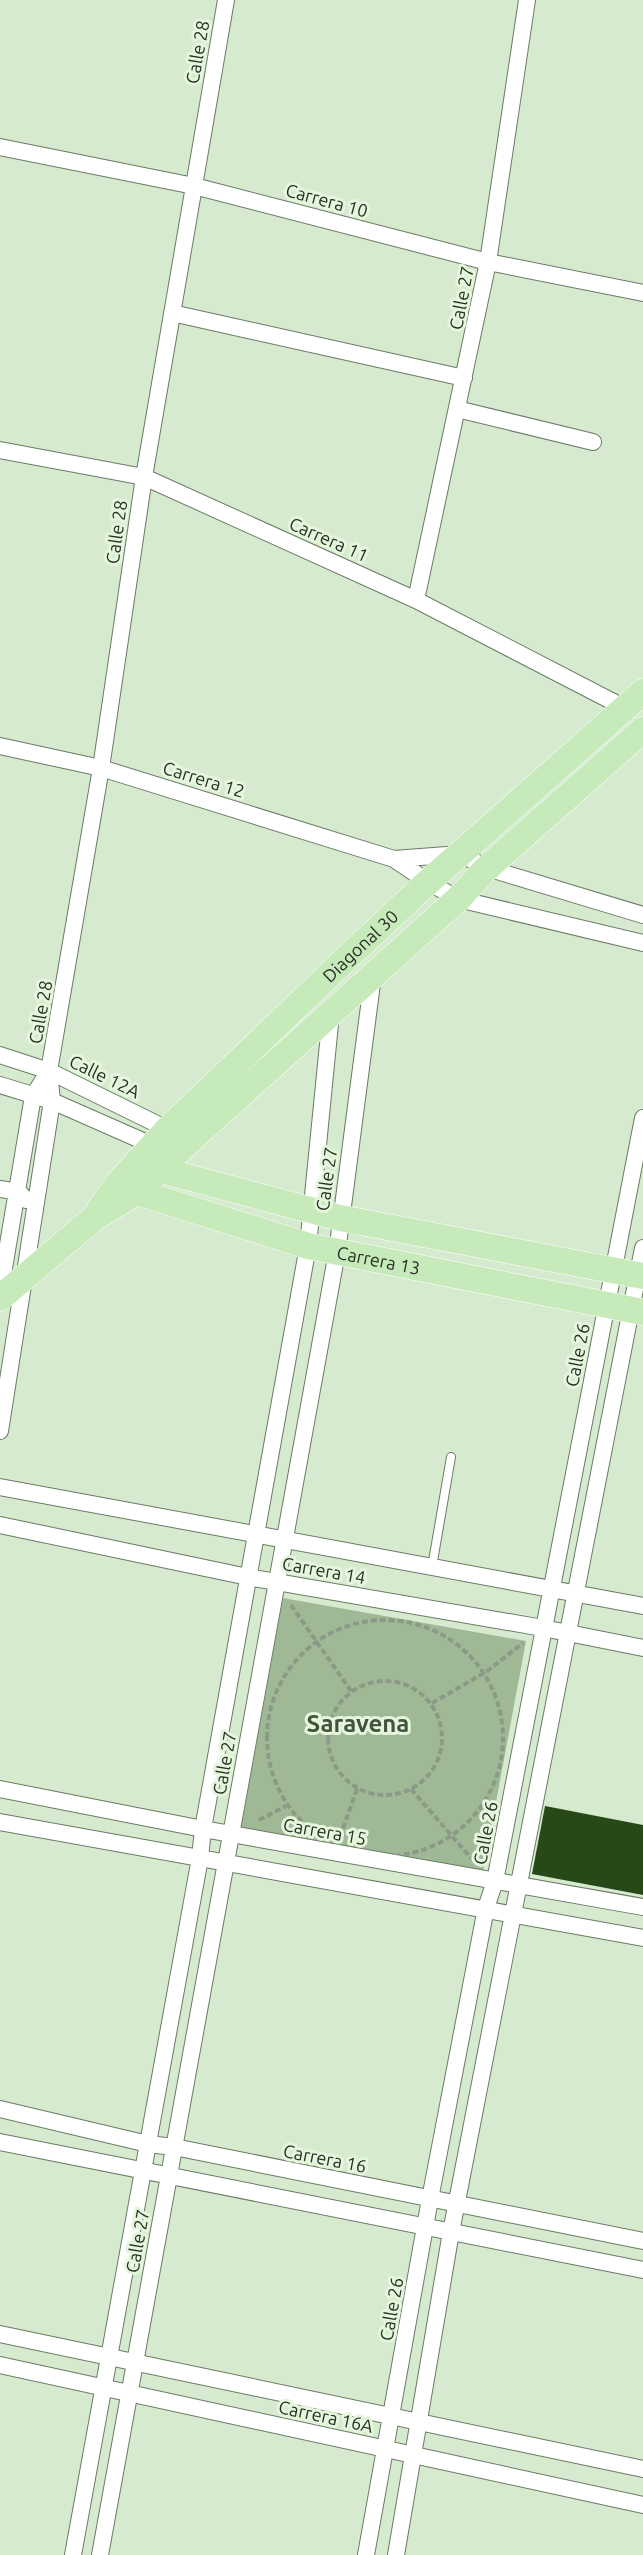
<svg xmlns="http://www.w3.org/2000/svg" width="643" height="2555" font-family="Ubuntu,sans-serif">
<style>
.green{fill:#9fb996}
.building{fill:#264917}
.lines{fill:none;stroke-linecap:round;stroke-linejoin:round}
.service-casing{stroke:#6a7b64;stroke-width:10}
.minor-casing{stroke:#6a7b64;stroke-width:18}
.primary-casing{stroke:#fff;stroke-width:27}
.path{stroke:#8b9a87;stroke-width:4;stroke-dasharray:6 3;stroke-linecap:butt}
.service{stroke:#fff;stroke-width:8}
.minor{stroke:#fff;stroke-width:16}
.primary{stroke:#c7eaba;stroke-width:26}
.labels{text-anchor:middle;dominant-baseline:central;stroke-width:6;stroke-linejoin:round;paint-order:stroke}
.street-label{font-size:18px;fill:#282f25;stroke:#e4f7dd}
.district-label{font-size:24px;font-weight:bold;fill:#43533d;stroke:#e4f7dd}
</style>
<rect width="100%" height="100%" fill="#d6ead0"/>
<path class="green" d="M 283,1598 L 526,1641 L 483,1872 L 241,1829 Z"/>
<path class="building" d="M 545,1806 L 643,1825 L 643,1895 L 532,1874 Z"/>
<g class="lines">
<g class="service-casing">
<path id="service" d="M 432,1567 L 451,1457"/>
</g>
<g class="minor-casing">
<path id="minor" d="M 0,147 L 194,186 L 488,262 L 643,293
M 172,313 L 464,378
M 457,409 L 593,442
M 0,450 L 144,477 L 416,600 L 625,708
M 416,600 L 488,262 L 527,0
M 0,746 L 101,768 L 394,859 L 428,882 L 458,899 L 643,943
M 394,859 L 460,854 L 487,868 L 643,915
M 0,1055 L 49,1071 L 175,1133
M 0,1085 L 52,1101 L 161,1149
M 0,1189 L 19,1192 L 26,1200
M 0,1292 L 33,1096 L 49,1071
M 0,1431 L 52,1101 L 49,1071 L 101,768 L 144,477 L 226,0
M 0,1487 L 643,1606
M 0,1525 L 248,1577 L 543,1628 L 643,1648
M 0,1789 L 203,1829 L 643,1907
M 0,1822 L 643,1938
M 0,2109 L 148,2144 L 174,2147 L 643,2241
M 0,2142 L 643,2270
M 0,2334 L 643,2469
M 0,2365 L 643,2505
M 73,2555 L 200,1858 L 203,1829 L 308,1246 L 331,1014
M 100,2555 L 337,1252 L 373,976
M 366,2555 L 430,2199 L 486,1908 L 495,1881 L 643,1118
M 396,2555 L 451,2232 L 643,1248"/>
</g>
<g class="primary-casing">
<g id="primary">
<path d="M 146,1166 L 340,1218 L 643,1276"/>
<path id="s1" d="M 124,1185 L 137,1192 L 308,1246 L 643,1312"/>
<path id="s2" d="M 99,1210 L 119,1182 L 168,1129 L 350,955 L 428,882 L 643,692"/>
<path d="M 0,1298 L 94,1218 L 137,1192 L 188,1142 L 458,899 L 487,868 L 643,730"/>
</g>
</g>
<path class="path" d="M 291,1605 L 351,1691
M267 1738a118 118 0 1 1 236 0a118 118 0 1 1-236 0Z
M328 1738a57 57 0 1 1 114 0a57 57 0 1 1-114 0Z
M 432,1703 L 486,1672 L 523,1643
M 411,1789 L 471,1858
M 259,1820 L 286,1806
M 340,1837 L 357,1789"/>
<use href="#service" class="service"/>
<use href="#minor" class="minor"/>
<use href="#primary" class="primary"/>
</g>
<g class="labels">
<g class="street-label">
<text transform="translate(197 52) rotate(-80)">Calle 28</text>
<text transform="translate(327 200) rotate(15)">Carrera 10</text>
<text transform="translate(461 298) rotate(-79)">Calle 27</text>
<text transform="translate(116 532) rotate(-82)">Calle 28</text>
<text transform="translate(329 539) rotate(24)">Carrera 11</text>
<text transform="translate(204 779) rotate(17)">Carrera 12</text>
<text stroke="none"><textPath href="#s2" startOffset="372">Diagonal 30</textPath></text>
<text transform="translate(40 1012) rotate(-80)">Calle 28</text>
<text transform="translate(105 1076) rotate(26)">Calle 12A</text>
<text transform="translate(326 1179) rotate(-82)">Calle 27</text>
<text stroke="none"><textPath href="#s1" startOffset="266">Carrera 13</textPath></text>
<text transform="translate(577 1355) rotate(-79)">Calle 26</text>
<text transform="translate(324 1570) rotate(10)">Carrera 14</text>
<text transform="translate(224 1763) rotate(-80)">Calle 27</text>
<text transform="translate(325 1831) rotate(10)">Carrera 15</text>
<text transform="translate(485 1833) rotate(-79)">Calle 26</text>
<text transform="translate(325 2158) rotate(11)">Carrera 16</text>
<text transform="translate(137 2241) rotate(-80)">Calle 27</text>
<text transform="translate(391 2309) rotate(-80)">Calle 26</text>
<text transform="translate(326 2416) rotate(12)">Carrera 16A</text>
</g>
<g class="district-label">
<text x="358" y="1723">Saravena</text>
</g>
</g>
</svg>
